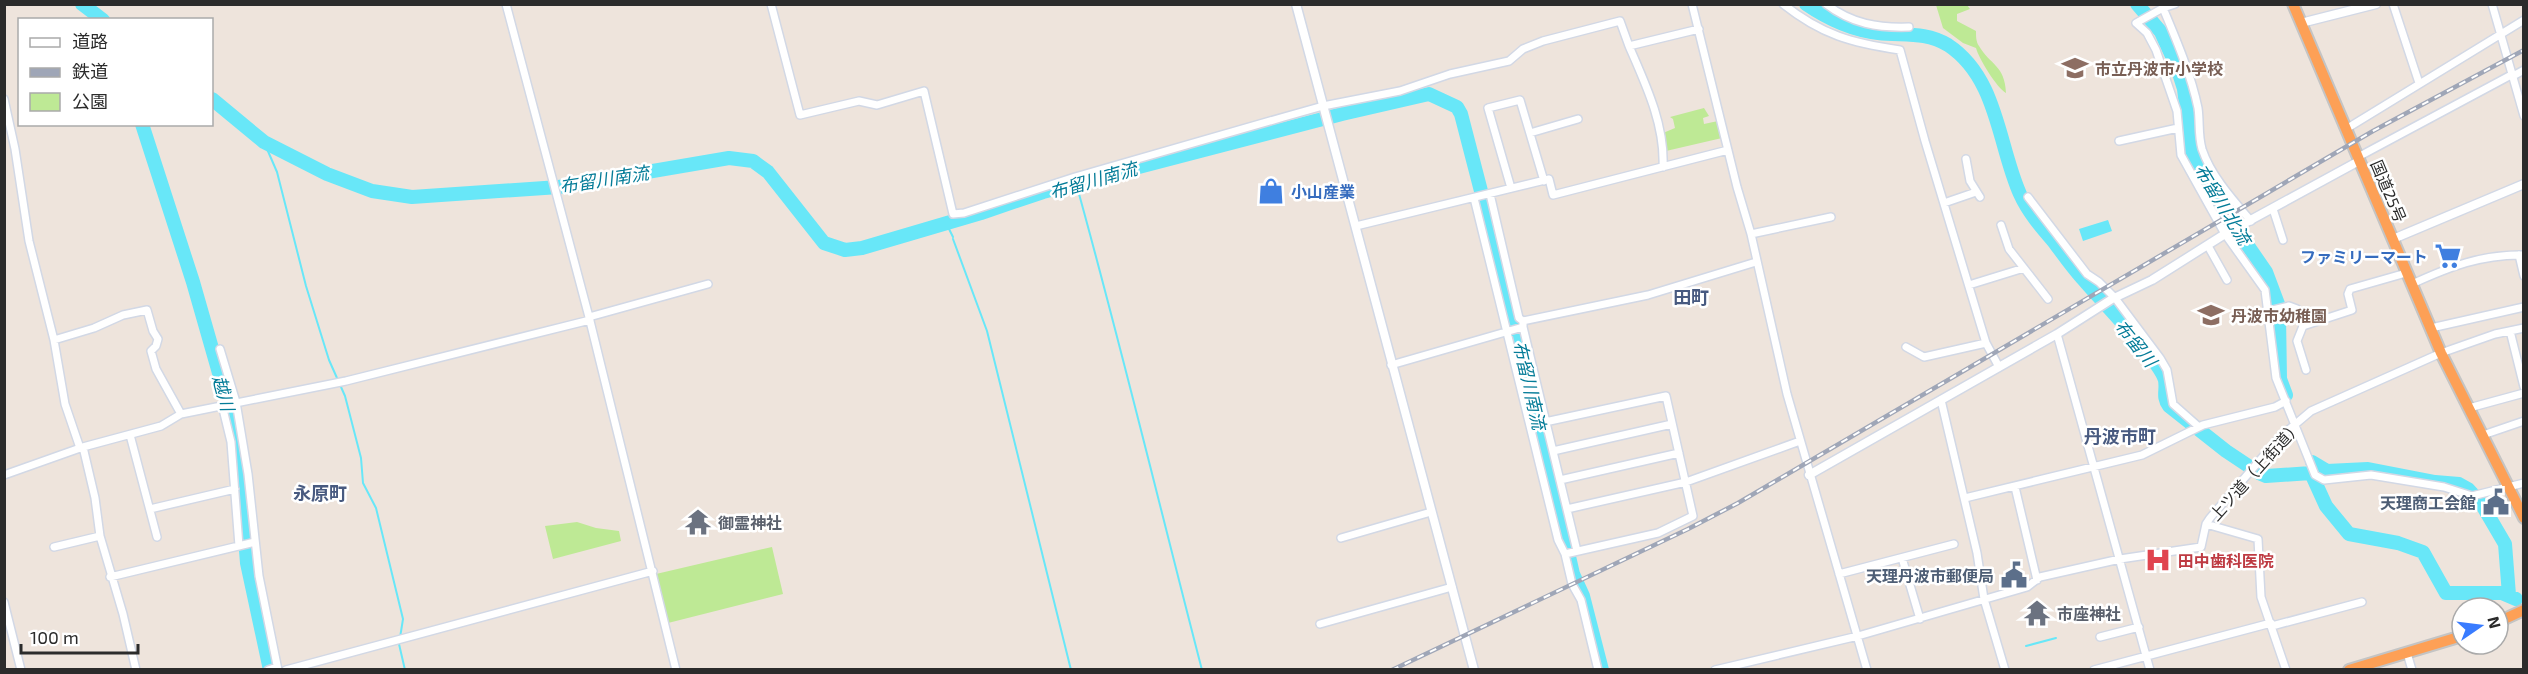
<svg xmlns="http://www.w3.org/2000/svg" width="2528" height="674" font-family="'Exo 2','Noto Sans JP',sans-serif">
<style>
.green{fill:#bee995}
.water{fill:#68e7f8}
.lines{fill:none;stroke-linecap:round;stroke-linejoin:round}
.stream{stroke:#68e7f8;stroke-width:2}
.river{stroke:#68e7f8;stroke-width:14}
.minor-casing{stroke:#d2d8e5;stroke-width:10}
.tertiary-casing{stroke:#d2d8e5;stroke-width:11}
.trunk-casing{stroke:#c4c4c4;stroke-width:14}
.minor{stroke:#fff;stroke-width:7}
.tertiary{stroke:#fff;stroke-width:8}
.trunk{stroke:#fda056;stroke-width:10}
.rail-casing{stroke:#9fa6b7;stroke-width:4.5}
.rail{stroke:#fff;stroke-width:2;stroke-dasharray:7;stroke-linecap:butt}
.labels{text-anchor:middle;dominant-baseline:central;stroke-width:5;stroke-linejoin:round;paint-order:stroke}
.education-label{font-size:16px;font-weight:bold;fill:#785e54;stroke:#fff;text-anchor:start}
.shop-label{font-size:16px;font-weight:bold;fill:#366cbe;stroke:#fff;text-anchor:start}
.street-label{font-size:16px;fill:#2b2b2b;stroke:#fff}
.service-label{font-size:16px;font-weight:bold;fill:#4e5e75;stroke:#fff;text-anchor:end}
.worship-label{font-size:16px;font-weight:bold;fill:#5b616d;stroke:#fff;text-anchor:start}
.health-label{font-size:16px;font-weight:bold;fill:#be3a42;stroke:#fff;text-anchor:start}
.water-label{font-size:18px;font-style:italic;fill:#047c98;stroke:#fff}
.neighbourhood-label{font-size:18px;font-weight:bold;fill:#485a80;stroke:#fff}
</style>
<rect width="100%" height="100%" fill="#eee4dc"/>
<path class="green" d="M 1936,5 L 1967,5 L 1970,9 L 1957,14 L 1957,21 L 1976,31 C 1976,36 1976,42 1979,46 C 1990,65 2005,65 2006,93 C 1997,88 1979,59 1976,48 L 1963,43 L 1943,28 Z
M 1704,108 L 1709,116 L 1703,118 L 1704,124 L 1718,121 L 1722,138 L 1666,151 L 1663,133 L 1675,128 L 1673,119 L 1670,117 Z
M 577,522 L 596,528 L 619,531 L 621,541 L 553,559 L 545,526 Z
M 772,547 L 783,594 L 668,623 L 656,574 Z"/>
<path class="water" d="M 2108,220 L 2112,231 L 2083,241 L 2079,229 Z"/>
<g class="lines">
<path class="stream" d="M 264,142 L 277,172 L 306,286 L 329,360 L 345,396 L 361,458 L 363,483 L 376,508 L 403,619 L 399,644 L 405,670
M 1076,183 C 1121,345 1160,508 1202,670
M 946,223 L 953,237
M 953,239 L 987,331 L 1071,670
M 2026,646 L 2056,638"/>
<path class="river" d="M 82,4 L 103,20
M 1806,4 C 1828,19 1851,30 1878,33 C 1903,36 1925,31 1948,45 C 1998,78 1998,145 2020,194 C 2028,212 2041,227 2054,242 C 2063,254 2072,267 2082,278 C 2100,299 2119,318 2136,339 C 2145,350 2161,367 2165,380 C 2167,391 2162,396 2169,406 L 2226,451 L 2259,473 L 2266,476 L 2311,473
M 2137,4 L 2161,32 L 2177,67 L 2184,89 L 2192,152 L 2217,201 L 2266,272 L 2278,304
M 212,99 L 264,142 L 327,174 L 372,191 L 412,197 L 559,187 L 729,158 L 753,161 L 768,172 L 824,243 L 845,250 L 862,248 L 981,213 L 1043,192 L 1342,114 L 1429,94 L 1457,107 L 1461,114 L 1522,349 L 1573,574 L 1583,596 L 1602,670
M 142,124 L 193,282 L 229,408 L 241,487 L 247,563 L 270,670
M 2279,316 L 2280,379 L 2286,395
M 2312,462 L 2327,471 L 2368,469 L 2435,482 L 2459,484 L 2468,489 L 2481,503 L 2505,544 L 2509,595
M 2311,473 L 2326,506 L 2349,534 L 2398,543 L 2423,552 L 2446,593 L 2502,593 L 2516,599"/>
<g class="minor-casing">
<path id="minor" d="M 506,4 L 589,317 L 676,670
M 771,4 L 800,115 L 859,101 L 877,105 L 924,91 L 953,214 L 964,213 L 1075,177 L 1284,117 L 1323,106 L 1400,91 L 1450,74 L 1509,61 L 1523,49 L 1543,41 L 1620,21 L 1629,46 L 1699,29
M 1692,4 L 1737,187 L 1751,234 L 1787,394 L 1867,670
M 1783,4 C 1822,35 1852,43 1900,50 L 1925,141 L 1986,343 L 1999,367
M 1826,4 C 1852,24 1878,28 1909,27
M 2164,4 L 2163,8 C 2176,39 2191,74 2198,108 C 2200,122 2198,135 2202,149 C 2211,176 2233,200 2251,221
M 2175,4 L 2163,8 L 2136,23 L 2147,33 L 2156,50 L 2177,111 L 2181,155 L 2225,234 L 2265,290 L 2276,378 L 2315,475 L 2324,480 L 2371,475 L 2444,487 L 2472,496 L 2524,483
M 2393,4 L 2419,83
M 2492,4 L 2524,116
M 1629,46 C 1646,85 1665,125 1663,167
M 2513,76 L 2524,70
M 4,99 L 15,149 L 29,241 L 54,340 L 65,404 L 80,448
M 2346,129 L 2524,20
M 1530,133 L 1578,119
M 2119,141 L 2178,128
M 2358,157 L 2513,74
M 1966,159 L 1970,181 L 1980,197
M 1511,188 L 1488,108 L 1520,100 L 1544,181
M 1490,194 L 1519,318 L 1523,321
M 2028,197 L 2087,274 L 2099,282 L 2115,298 L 2160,358 L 2167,370 L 2173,404 L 2199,427
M 1474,198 L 1558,540 L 1565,554 L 1572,584 L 1581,600 L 1598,670
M 1944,203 L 1976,192
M 2273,209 L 2283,240
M 2001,225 L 2009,249 L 2048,299
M 1356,226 L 1549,179 L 1553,195 L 1728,150
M 1751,234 L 1831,217
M 2208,246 L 2227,280
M 2519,255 L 2524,276
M 2412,284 C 2449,267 2482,254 2524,255
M 1969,285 L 2024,268
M 2268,311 L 2289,306 L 2297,309 L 2303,326 L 2352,310 L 2348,294 L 2350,289 L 2406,273
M 589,317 L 708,284
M 2303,326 L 2297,341 L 2306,370
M 1523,327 L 1577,551
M 2431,328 L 2524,307
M 2510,331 L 2524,387
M 2057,334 L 2150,670
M 54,340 L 94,328 L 123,315 L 147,310 L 153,331 L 158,339 L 156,346 L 151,351 L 156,369 L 181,414
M 1906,347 L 1924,357 L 1986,343
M 220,349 L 236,402 L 248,474 L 259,576 L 278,670
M 1391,365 L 1523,327 L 1523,321 L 1648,295 L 1756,262
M 1941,400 L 1977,553 L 1984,599 L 2005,670
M 222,405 L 231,442 L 239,546
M 2469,408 L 2524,393
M 1545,422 L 1666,396 L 1693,516 L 1658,533 L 1565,554
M 130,435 L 157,537
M 2483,435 L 2524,421
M 83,447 L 95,498 L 100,536 L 123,614 L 136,670
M 1553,451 L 1672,424
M 4,475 L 83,447 L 161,426 L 181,414 L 346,381 L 590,320
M 1560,480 L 1679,453
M 2015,487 L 2037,580
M 1965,498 L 2142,455 L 2203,425 L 2275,407 L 2286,401
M 150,509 L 235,489
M 1567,509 L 1686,482 L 1800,441
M 2206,524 L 2258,539 L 2261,597 L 2286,670
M 1341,538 L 1431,512
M 54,547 L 100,536
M 1902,558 L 1920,619
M 1839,574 L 1954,544
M 110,577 L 255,542
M 4,602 L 21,670
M 1320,624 L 1452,587
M 2272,626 L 2362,602
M 2100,637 L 2139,627
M 2407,653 L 2412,670
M 268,670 L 277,667
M 286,670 L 653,571
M 1715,670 L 1858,636 L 2027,587 L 2040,577 L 2120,559 L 2201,547 L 2206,524 L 2210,518 L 2279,438 L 2311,411 L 2441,353 L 2495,334 L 2524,328
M 2094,670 L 2271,623"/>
</g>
<g class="tertiary-casing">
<path id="tertiary" d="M 1296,4 L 1474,670
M 2301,23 L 2376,4
M 2393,239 L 2524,184
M 1809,475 L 2057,334 L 2112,299 L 2152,280 L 2225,234 L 2359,161"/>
</g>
<g class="trunk-casing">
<path id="trunk" d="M 2293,4 L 2441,353 L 2524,518
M 2498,622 L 2524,610
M 2349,670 L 2462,636"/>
</g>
<use href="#minor" class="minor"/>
<use href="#tertiary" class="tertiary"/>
<use href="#trunk" class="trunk"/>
<g class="rail-casing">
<path id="rail" d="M 1392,670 L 1688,529 L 1738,503 L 2373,131 L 2524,50"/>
</g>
<use href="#rail" class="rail"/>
</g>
<defs>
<g id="school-bare" transform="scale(2.07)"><path d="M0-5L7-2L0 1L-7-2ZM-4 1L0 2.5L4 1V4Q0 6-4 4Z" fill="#8d6e63" stroke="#fff" stroke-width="2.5" paint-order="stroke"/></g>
<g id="shop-bare" transform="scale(2.07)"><path d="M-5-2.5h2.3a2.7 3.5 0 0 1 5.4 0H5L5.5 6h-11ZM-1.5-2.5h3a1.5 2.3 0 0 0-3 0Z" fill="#3f7fe0" stroke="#fff" stroke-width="2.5" paint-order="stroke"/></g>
<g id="supermarket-bare" transform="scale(2.07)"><path d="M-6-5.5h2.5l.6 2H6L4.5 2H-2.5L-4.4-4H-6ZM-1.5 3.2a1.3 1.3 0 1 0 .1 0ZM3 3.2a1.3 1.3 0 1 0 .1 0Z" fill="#3f7fe0" stroke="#fff" stroke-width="2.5" paint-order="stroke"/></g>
<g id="civic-bare" transform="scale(2.07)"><path d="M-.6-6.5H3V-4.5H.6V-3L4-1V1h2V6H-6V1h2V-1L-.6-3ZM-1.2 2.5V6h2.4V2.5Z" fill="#5c6f8a" stroke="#fff" stroke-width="2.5" paint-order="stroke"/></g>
<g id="temple-bare" transform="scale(2.07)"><path d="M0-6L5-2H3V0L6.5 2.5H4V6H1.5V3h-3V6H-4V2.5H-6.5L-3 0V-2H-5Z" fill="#6b7280" stroke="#fff" stroke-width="2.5" paint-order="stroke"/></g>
<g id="hospital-bare" transform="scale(2.07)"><path d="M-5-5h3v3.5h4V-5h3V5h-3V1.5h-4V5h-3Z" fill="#e0444e" stroke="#fff" stroke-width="2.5" paint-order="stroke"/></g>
</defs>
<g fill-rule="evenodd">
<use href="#school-bare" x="2075" y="68"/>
<use href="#shop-bare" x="1271" y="191"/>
<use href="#supermarket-bare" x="2448" y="256"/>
<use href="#school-bare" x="2211" y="315"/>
<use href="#civic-bare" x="2496" y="502"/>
<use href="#temple-bare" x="698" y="522"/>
<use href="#hospital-bare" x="2158" y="560"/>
<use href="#civic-bare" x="2014" y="575"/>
<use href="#temple-bare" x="2037" y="613"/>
</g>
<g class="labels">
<g class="education-label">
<text x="2095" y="68">市立丹波市小学校</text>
<text x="2231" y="315">丹波市幼稚園</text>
</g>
<g class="shop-label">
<text x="1291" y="191">小山産業</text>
<text x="2428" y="256" text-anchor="end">ファミリーマート</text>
</g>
<g class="street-label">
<text transform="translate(2389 191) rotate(67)">国道25号</text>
<text transform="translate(2255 470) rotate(-48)">上ツ道（上街道）</text>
</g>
<g class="service-label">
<text x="2476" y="502">天理商工会館</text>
<text x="1994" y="575">天理丹波市郵便局</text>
</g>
<g class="worship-label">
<text x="718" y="522">御霊神社</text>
<text x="2057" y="613">市座神社</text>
</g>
<g class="health-label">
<text x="2178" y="560">田中歯科医院</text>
</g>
<g class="water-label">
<text transform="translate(604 179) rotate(-9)">布留川南流</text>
<text transform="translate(1093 180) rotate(-16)">布留川南流</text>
<text transform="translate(2223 204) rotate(59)">布留川北流</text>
<text transform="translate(2136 343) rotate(51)">布留川</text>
<text transform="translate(1530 385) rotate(77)">布留川南流</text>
<text transform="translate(224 393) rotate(75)">越川</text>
</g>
<g class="neighbourhood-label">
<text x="1691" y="297">田町</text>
<text x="2120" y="436">丹波市町</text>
<text x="320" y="493">永原町</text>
</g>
</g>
<rect width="2528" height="674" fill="none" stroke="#2b2b2b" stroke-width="12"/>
<rect x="18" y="18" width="195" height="108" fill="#ffffff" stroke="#aaaaaa" stroke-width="1.5"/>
<rect x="30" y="38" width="30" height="9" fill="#ffffff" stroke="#aaaaaa" stroke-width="1.5"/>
<text x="72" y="48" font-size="18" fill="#2b2b2b">道路</text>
<rect x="30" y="68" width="30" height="9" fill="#9fa6b7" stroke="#aaaaaa" stroke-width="1.5"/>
<text x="72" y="78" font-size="18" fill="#2b2b2b">鉄道</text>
<rect x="30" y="93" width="30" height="18" fill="#bee995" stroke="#aaaaaa" stroke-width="1.5"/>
<text x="72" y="108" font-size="18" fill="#2b2b2b">公園</text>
<g transform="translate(2480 626) rotate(76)"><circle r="28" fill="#ffffff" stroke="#aaaaaa" stroke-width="1.5"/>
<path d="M0-4.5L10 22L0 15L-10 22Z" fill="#397cff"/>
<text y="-9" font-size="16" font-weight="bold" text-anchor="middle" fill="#2b2b2b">N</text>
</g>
<path d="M21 644v9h117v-9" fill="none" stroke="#2b2b2b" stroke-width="3"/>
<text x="30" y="644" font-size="18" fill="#2b2b2b" stroke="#ffffff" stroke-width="4.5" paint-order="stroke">100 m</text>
</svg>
